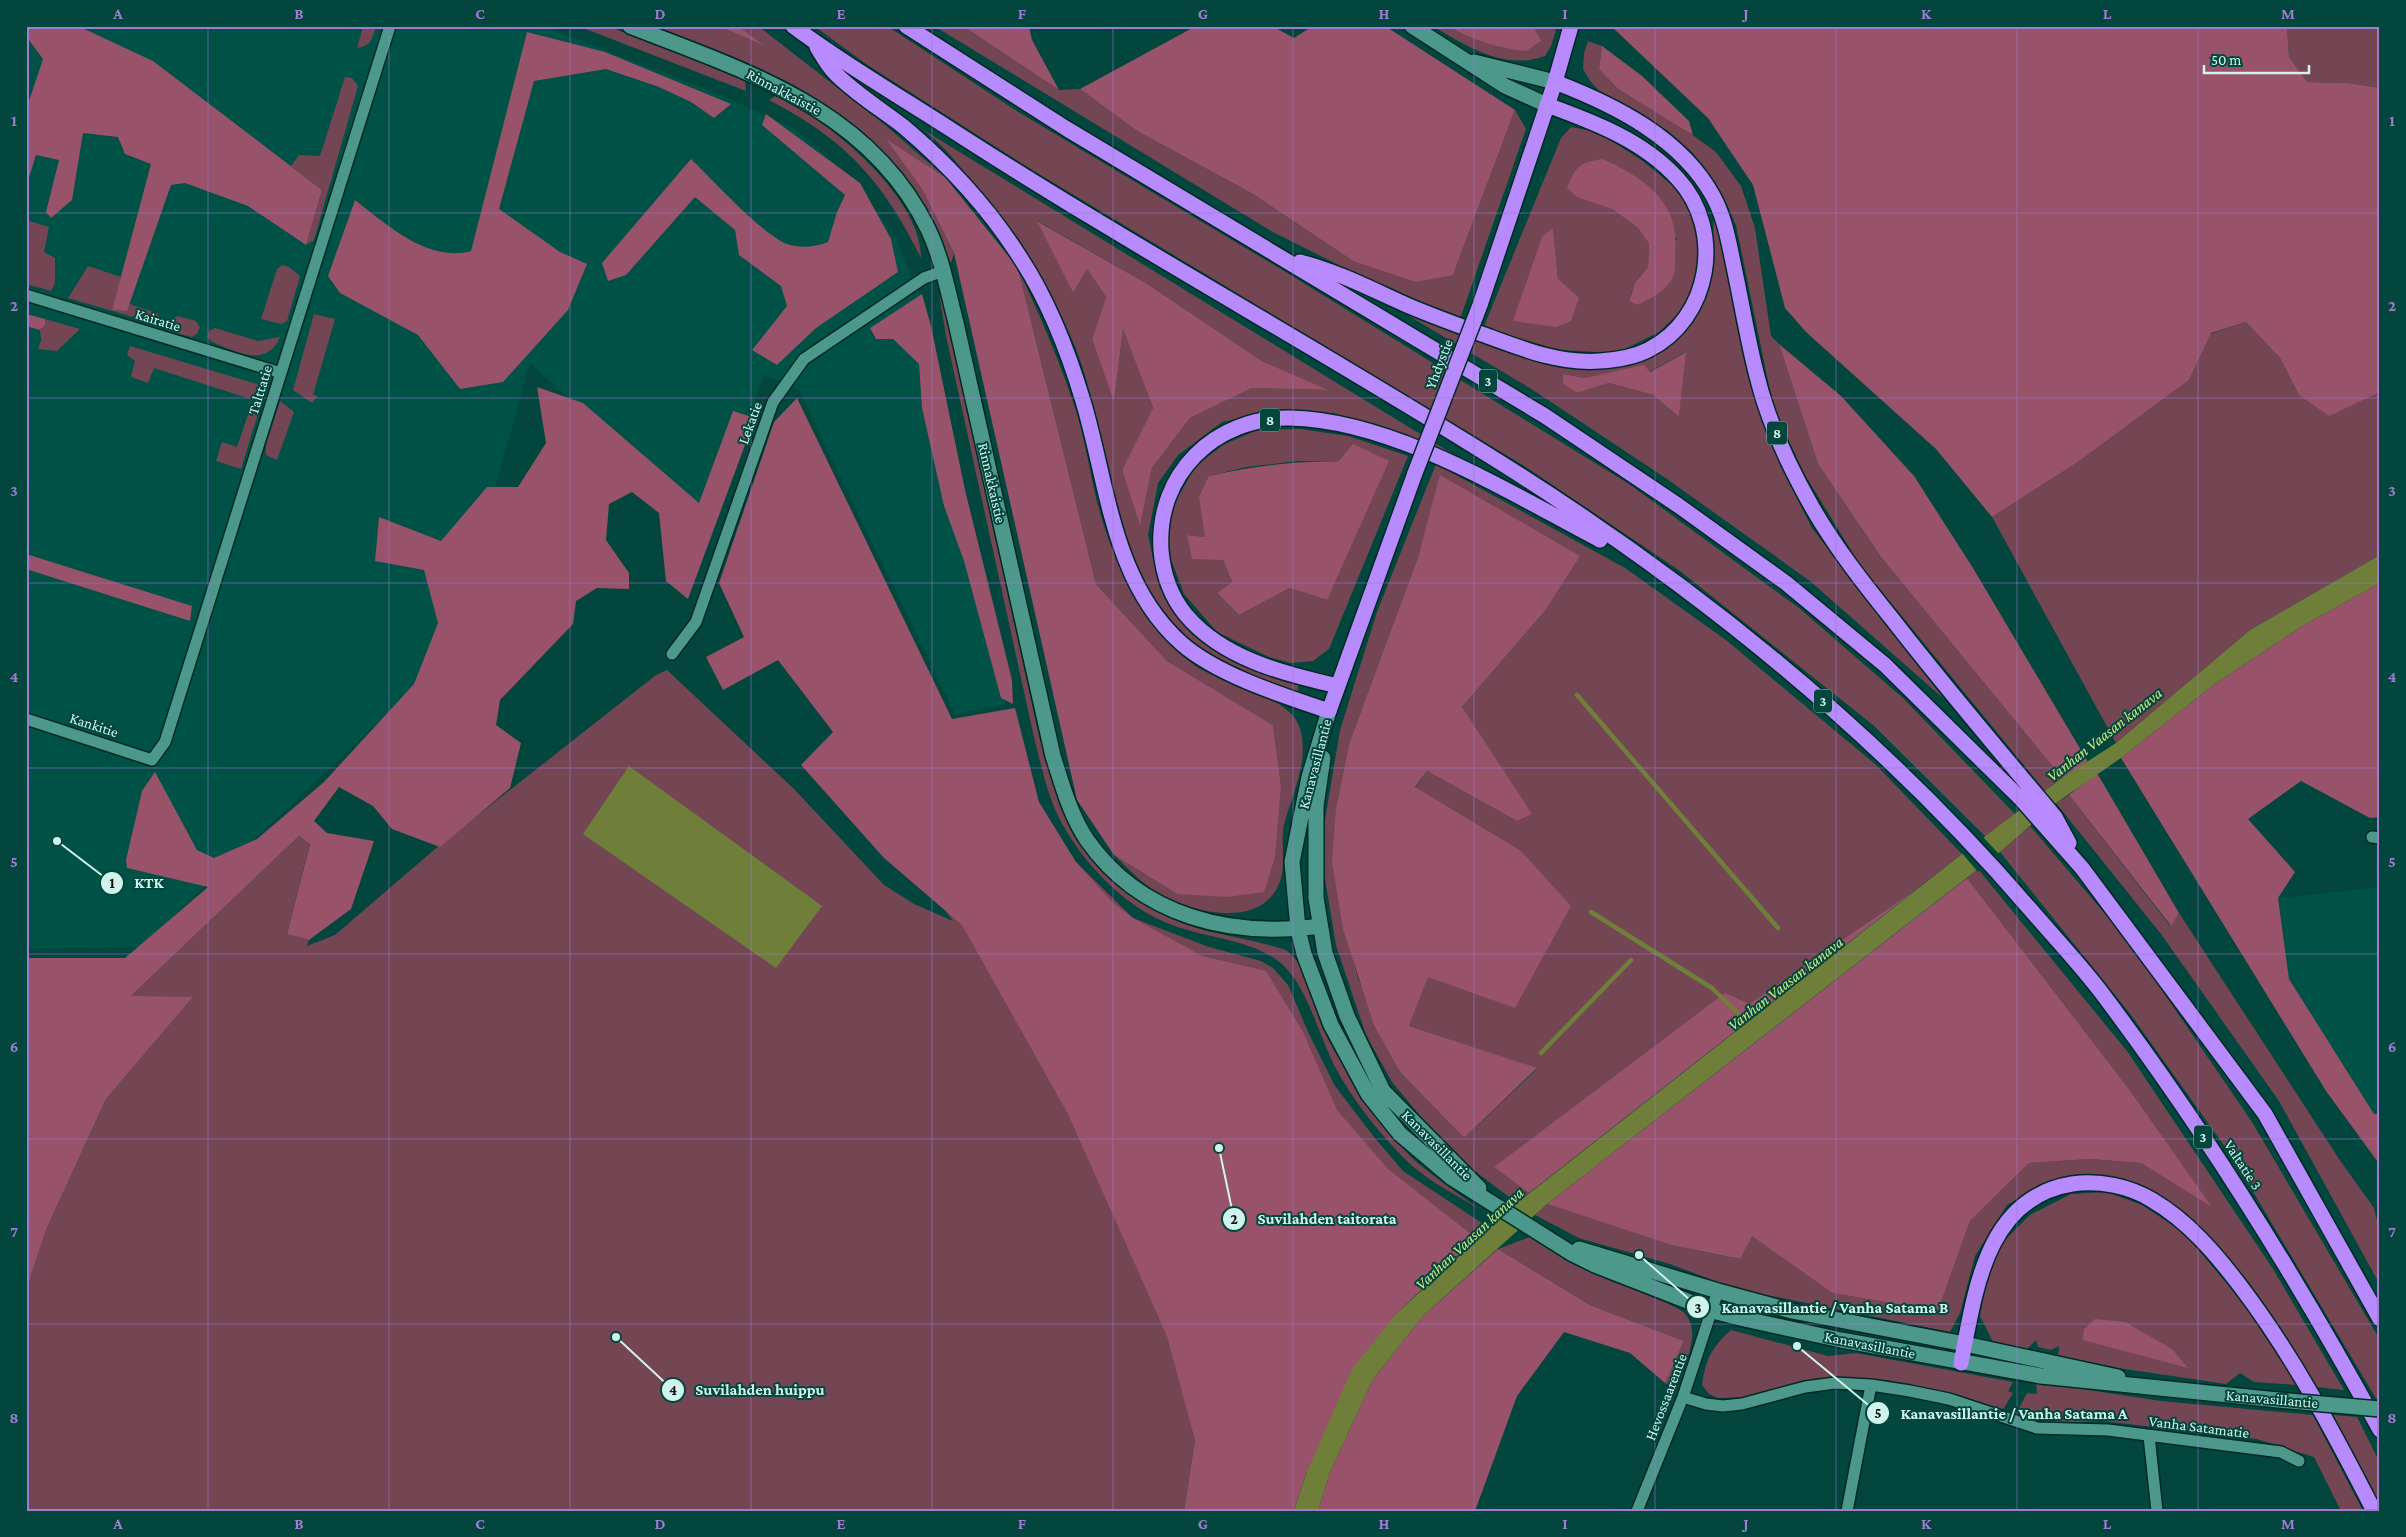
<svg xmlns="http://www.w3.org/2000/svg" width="2406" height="1537" font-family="'Crimson Pro',serif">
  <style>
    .built { fill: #005146 }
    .green { fill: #744654; fill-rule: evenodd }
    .forest { fill: #985269 }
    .water { fill: #6f7f39 }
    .pier { fill: #03463d }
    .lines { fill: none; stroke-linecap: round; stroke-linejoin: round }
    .stream { stroke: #6f7f39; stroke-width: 4.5 }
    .street-casing { stroke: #002a24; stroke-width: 14 }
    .secondary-casing { stroke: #002a24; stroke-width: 18 }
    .highway-casing { stroke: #002a24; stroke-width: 18 }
    .street { stroke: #4c988a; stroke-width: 11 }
    .secondary { stroke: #4c988a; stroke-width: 15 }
    .highway { stroke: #b78afd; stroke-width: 15 }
    .secondary-bridge-casing { stroke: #002a24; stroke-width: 18; stroke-linecap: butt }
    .highway-bridge-casing { stroke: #002a24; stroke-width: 18; stroke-linecap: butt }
    .secondary-bridge { stroke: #4c988a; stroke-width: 15 }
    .highway-bridge { stroke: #b78afd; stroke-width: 15 }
    .grid { fill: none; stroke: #9d7cd1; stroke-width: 1; stroke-opacity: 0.55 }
    .labels { text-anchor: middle; stroke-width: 4; stroke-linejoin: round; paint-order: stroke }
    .shield { fill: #03463d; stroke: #92c0b8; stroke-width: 1 }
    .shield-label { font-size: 14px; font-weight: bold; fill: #d0f4ec }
    .street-label { font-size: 15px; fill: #d0f4ec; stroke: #03463d }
    .water-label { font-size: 16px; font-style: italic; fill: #cee784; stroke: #03463d }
    .leader { fill: none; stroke: #d0f4ec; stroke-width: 2 }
    .callout-dot { fill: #d0f4ec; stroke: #03463d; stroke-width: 2 }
    .mark-label { font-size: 15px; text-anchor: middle; font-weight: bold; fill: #111 }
    .callout-label { font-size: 16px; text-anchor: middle; font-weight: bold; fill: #d0f4ec; stroke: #03463d; stroke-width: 4; stroke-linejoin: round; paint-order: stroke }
    .neatline { fill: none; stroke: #9d7cd1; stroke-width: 2 }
    .grid-label { font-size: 16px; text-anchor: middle; font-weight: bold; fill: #9d7cd1 }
  </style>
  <rect width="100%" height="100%" fill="#03463d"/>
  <path class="built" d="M26 26H543L721 95 791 127 854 179 897 242 925 308 1006 704 955 714 799 390 764 375 710 529 530 363 449 655 141 947 26 949Z
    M2380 887V1114H2374L2289 979 2278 898Z"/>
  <path class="green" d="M363 26H376C372 39 371 46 357 48Z
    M578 26H607L740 76 745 81 746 91Z
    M655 26H718L763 45 738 26H758L884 124 945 177 887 140 922 189 954 253 951 263C938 238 926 210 910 186 852 98 749 62 655 26Z
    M814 26H887L1020 113 1284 271 1629 484 1799 608 1903 698 2016 815 1986 837 1873 725 1680 571 1526 467 1029 168 869 66Z
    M934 26H963L1059 90 1080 89 1137 131 1253 194 1353 261 1453 275 1515 110 1526 129 1460 319 1378 285 1273 232Z
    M1433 26H1543L1556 30 1551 46 1545 56C1506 71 1465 46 1433 26Z
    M2287 26H2380V88L2348 83 2307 82 2289 57Z
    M1588 41 1602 46 1599 69 1618 89 1680 126 1716 152 1741 186 1755 228 1771 336 1779 344 1818 464 1881 557 2062 778 2045 791 1860 565 1805 475 1774 410 1736 225 1722 194 1693 153 1667 130 1603 95 1591 82 1583 69 1584 53Z
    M345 77 352 78 358 86 314 240 306 245 322 190 291 166 299 155 320 156Z
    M775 96C827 118 922 197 921 258 883 181 846 140 769 100Z
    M917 126 1456 456 1383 427 1332 413 1274 411 1222 422 1178 455 1158 483 1148 535 1159 586 1191 634 1234 661 1298 685V693C1258 677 1208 663 1178 630 1126 573 1117 497 1098 425 1092 400 1085 372 1076 349 1050 285 1013 228 968 176 952 157 938 139 917 126ZM1038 221 1146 283 1262 361 1326 390 1252 388 1190 418 1152 468 1140 523 1122 470 1153 408 1123 328 1114 401 1092 339 1106 297 1087 269 1073 293Z
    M1571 127 1598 132 1643 161 1684 195 1696 232 1699 266 1686 306 1659 332 1617 353 1559 350 1483 329 1561 138ZM1612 209 1677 238 1638 305 1629 300 1635 283 1648 267 1649 244 1638 228ZM1553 229 1558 279 1542 238Z
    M1714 215 1724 242 1734 311 1749 380 1780 465 1812 528 1944 699 1810 581 1667 479 1533 390 1404 313 1531 359 1599 370 1644 359 1698 309 1711 280ZM1685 352 1679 417 1653 395 1609 383 1577 393 1563 383V374L1585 378 1649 372Z
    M26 220 49 227 44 252 55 258V283L51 291 26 284Z
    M282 265 289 267 300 276 287 321 281 324 261 319 277 269Z
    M88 266 121 277 112 310 126 311 129 304 157 313 160 318 154 323 68 298Z
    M1018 268C1040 316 1061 364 1077 414 1088 451 1092 490 1104 526 1116 562 1134 599 1156 629 1164 640 1186 659 1197 667 1222 683 1289 696 1299 726 1311 758 1292 794 1284 825 1280 844 1287 866 1279 884 1259 932 1184 911 1152 889 1138 880 1126 866 1114 855L1177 894 1281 785 1273 725 1167 661 1096 584Z
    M939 293 946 312 1039 736C1065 834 1103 902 1207 931 1220 934 1280 946 1287 951 1311 970 1312 1003 1323 1029 1329 1041 1336 1054 1343 1065 1362 1098 1386 1133 1413 1159 1434 1177 1457 1193 1479 1209 1456 1195 1430 1182 1410 1164 1381 1136 1353 1101 1334 1065 1318 1033 1309 991 1283 965 1258 942 1216 939 1184 929 1130 914 1083 865 1058 816 1046 790 1040 761 1033 733L946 336Z
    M314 314 335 319 313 395 318 396 312 403 293 390Z
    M178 316 196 321 200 327 197 334 192 337 172 332 169 327 172 319Z
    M45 319 80 329 57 351 38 349 41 340 40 330 45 325Z
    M2246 322 2280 358 2299 395 2377 394 2380 392V555L2250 630 2116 743 1992 517 2078 462 2189 380 2210 334Z
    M215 328 258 341 280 337C267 369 235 351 212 342L207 337 209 331Z
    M130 346 257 384 263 391 260 402 154 368 148 383 131 377 135 361 127 355Z
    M280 401 294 412 277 460 266 455V445Z
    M249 412 258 414 241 469 216 461 222 442 237 447Z
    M1300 429 1348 436 1408 456 1329 649 1313 661 1291 663 1269 657 1217 632 1184 594 1169 554V523L1177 499 1195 467 1223 445 1257 430ZM1298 461 1338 462 1327 600 1290 588 1239 615 1217 593 1232 582 1223 560 1187 535 1205 537 1209 476 1246 467Z
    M1436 464 1625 568 1726 640 1875 764 1962 854 1922 885 1749 1004 1495 1167 1529 1193 1517 1203 1451 1153 1392 1082 1366 1035 1336 945 1324 873 1325 820 1340 730 1377 612ZM1441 475 1544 612 1462 707 1517 821 1427 771 1415 788 1428 976 1409 1026 1537 1069 1464 1138 1400 1072 1358 978 1350 948V741L1418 557Z
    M667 670 794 789 884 885 914 904 953 921 945 910 1076 862 1133 918 1209 947 1261 961 1273 968 1288 985 1309 1034 1335 1086 1374 1137 1403 1171 1491 1229 1193 1430 1195 1440 1184 1511H26V1296L31 1275 46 1230 106 1099 193 997H130L299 836 310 843 287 934 309 940 307 946 335 935 435 849 656 675Z
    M2069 795 2170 926 2179 913 2339 1159 2374 1208 2380 1233V1285L2279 1101 2161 934 2056 803Z
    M2030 826 2129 942 2252 1122 2380 1340V1405L2233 1158 2131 1015 2000 852Z
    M1978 869 2127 1051 2273 1269 2344 1390 2317 1387 2250 1286 2181 1211 2138 1184 2096 1175 2046 1182 2007 1205 1975 1256 1960 1313 1950 1332 1737 1289 1670 1264 1579 1238 1535 1215 1547 1204 1671 1245 1739 1259 1751 1235 1832 1293 1938 1311 1970 1221 2029 1163 2090 1159 2141 1163 2210 1205 2129 1089 1967 878Z
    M2107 1192 2142 1205 2183 1232 2262 1325 2298 1385 2254 1382 2240 1373 2226 1384 2058 1359 2059 1346 2051 1350 2038 1347 2036 1340 2025 1351 1994 1344 1980 1316 1988 1273 2004 1241 2030 1215 2071 1194Z
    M1530 1237 1570 1263 1667 1303C1674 1307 1683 1310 1687 1316 1701 1338 1683 1368 1674 1388L1665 1383 1684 1341 1590 1305 1498 1249Z
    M1731 1330 1828 1356 1856 1353 2013 1382 2008 1391 2013 1393 2004 1408 1999 1410 1940 1392 1887 1380 1817 1378 1746 1397 1718 1398 1709 1394 1702 1385C1706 1359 1711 1348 1731 1330Z
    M2036 1382 2161 1401 2313 1415 2363 1511H2341L2314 1457 2257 1439 2102 1421 2057 1423 2022 1418 2017 1412 2027 1393 2037 1394Z
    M2333 1415 2357 1417 2380 1463V1506Z"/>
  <path class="forest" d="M26 26H78L153 61 322 190 306 245 248 206 185 183 171 185 127 311 112 310 151 164 125 154 118 137 83 133 72 200 51 218 46 212 59 160 36 155 26 187V110L43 59 26 36Z
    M718 26H738L765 46Z
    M963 26H1029L1032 40 1059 90Z
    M1196 26H1272L1294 38 1313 26H1385L1515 110 1453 275 1416 282 1353 261 1253 194 1137 131 1080 89Z
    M1448 26H1528L1534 28 1541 41 1526 51C1498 48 1472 40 1448 26Z
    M1611 26H2287L2289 57 2307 82 2348 83 2380 88V392L2329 416 2299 395 2280 358 2246 322 2211 333 2189 380 2078 462 1992 517 1936 449 1806 332 1785 308 1753 185 1708 118Z
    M527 32 605 52 731 104 714 118 691 102 659 87 606 69 534 81 499 209 560 252 587 264 568 310 503 382 460 389 418 335 340 293 328 276 355 200C386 224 428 263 471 251Z
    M1602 46 1642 76 1689 121 1693 135 1618 89 1599 69Z
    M766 114 860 183 891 239 898 272 816 328 777 365 752 350 787 306 781 286 739 255 735 230 695 197 626 275 608 281 602 263 691 159C712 179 765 238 790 245 802 248 816 247 828 242L837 212 845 195 762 125Z
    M886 139 945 177 1018 268 1096 584 1167 661 1273 725 1281 785 1275 857 1264 892 1227 897 1177 894 1114 855 1077 800 954 253 922 189Z
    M1602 159C1644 177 1681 203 1675 253 1675 260 1676 270 1673 276 1667 291 1651 298 1638 305L1629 301 1635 283 1648 267 1649 244 1638 228 1612 209 1577 197 1567 188C1576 166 1579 163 1602 159Z
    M1037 221 1146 283 1262 361 1328 390 1252 388 1190 418 1152 468 1140 525 1122 470 1153 408 1123 329 1114 402 1092 339 1106 297 1087 269 1073 293Z
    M1553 228 1558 279 1579 298 1571 321 1556 327 1513 321 1542 237Z
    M922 294 931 326 965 490 1012 680 1013 704 1001 698 964 561 944 506 922 408 919 364 893 339H876L870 328Z
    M26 314 45 319V325L40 330 26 326Z
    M1779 344 1841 396 1914 476 1973 568 2088 762 2062 778 1881 557 1818 464Z
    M1686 352 1679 417 1653 395 1609 383 1577 393 1563 384V374L1585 378 1644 365 1650 372Z
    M537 387 583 403 699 503 733 411 755 418 688 599 666 581 659 513 632 492 609 504 606 540 629 573V589L597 588 576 601 573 624 500 700 496 725 521 743 510 788 440 847 392 829 373 806 339 787 314 821 327 833 374 841 351 909 309 940 287 934 310 844 299 836 131 996 193 997 106 1099 46 1230 31 1275 26 1296V958H125L208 887 127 868 126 860 142 791 155 772 197 850 214 858 257 839 324 782 414 684 438 623 424 570 375 561 379 517 441 541 487 487H518L546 443Z
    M797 398 952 719 1015 708 1039 802 1076 862 1112 902 1133 918 1202 956 1266 971 1303 1032 1337 1110 1388 1169 1476 1238 1396 1314 1306 1474 1294 1511H1184L1195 1440 1167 1336 1068 1114 962 925 884 858 801 765 833 732 778 660 723 690 706 657 744 637 719 583 774 422Z
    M1353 444 1389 461 1327 600 1290 588 1239 615 1217 593 1232 582 1223 560 1192 559 1187 535 1205 537 1199 497 1209 476C1254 466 1292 461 1338 462Z
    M1440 475 1580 556 1544 612 1462 707 1532 814 1517 821 1427 771 1415 787 1521 851 1571 906 1515 1008 1428 977 1409 1026 1537 1068 1464 1138 1400 1072 1374 1025 1343 929 1332 861 1336 809 1350 741 1418 557Z
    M26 554 192 606 190 621 26 569Z
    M2380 583V817L2370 818 2301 781 2248 819 2295 872 2278 898 2289 979 2374 1114H2380V1165L2326 1091 2121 758 2216 683 2304 625Z
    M2097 773 2179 913 2171 926 2069 795Z
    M1967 878 2129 1089 2212 1207 2141 1163 2090 1159 2029 1163 1970 1221 1938 1311 1832 1293 1752 1236 1740 1259 1671 1245 1547 1204Z
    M1922 885 1529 1193 1494 1167 1725 993 1749 1004Z
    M1498 1249 1590 1305 1684 1341 1665 1383 1630 1353 1564 1332 1517 1396 1475 1511H1318L1330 1472 1373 1379 1423 1316Z
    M2095 1319 2125 1322 2172 1349 2188 1368 2083 1340 2084 1329Z"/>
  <path class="water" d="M2380 555V583L2304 625 2216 683 2121 758 2056 803 2000 852 1547 1204 1423 1316 1373 1379 1330 1472 1318 1511H1294L1306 1474 1352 1369 1396 1314 1517 1203 1962 854 2062 778 2116 743 2250 630Z
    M629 766 822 906 776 968 583 834Z"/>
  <path class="pier" d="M1983 837 2000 855 1978 872 1961 852Z"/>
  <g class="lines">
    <path class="stream" d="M1577 695 1778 928
      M1591 912 1712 988 1750 1025
      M1541 1053 1631 960"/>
    <defs>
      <path id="street" d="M26 295 281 373
        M672 654 696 622 773 402 804 359 924 278 943 271
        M26 719 152 760 165 742 390 26
        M2372 837 2380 838
        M1683 1397 1706 1404 1723 1406 1742 1404 1805 1387 1835 1383 1871 1385 1910 1391 1949 1399 2037 1428 2108 1430 2281 1452 2299 1461
        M2149 1436 2157 1511
        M1637 1511 1683 1397 1718 1291
        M1847 1511 1871 1385"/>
      <path id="secondary" d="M630 26C745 71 870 109 928 229 942 258 948 292 956 323L1053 756C1062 784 1070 815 1087 840 1141 917 1231 938 1320 926
        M1412 26 1505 86 1547 105
        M1474 62 1555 82
        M1329 711 1309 777 1292 862 1298 929 1304 954 1331 1025 1368 1094 1400 1134 1452 1178 1571 1253 1595 1265 1713 1311 1740 1318 1841 1340 2041 1376 2278 1400
        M1323 758 1316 806V898L1325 953 1347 1016 1383 1091 1479 1188
        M1579 1249 1718 1291 1792 1311 1965 1344 2118 1377"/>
      <path id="highway" d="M793 26C842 63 896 94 947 127 1132 247 1326 352 1512 470 1704 592 1882 737 2030 909 2054 937 2079 963 2101 992 2205 1130 2297 1278 2380 1430
        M906 26 1067 129 1545 416 1679 506 1786 583 1885 665 2022 800 2082 868 2265 1114 2380 1319
        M817 47C822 55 827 65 834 72 854 93 881 109 904 127 950 166 989 208 1021 259 1049 302 1068 351 1083 401 1108 484 1112 581 1181 643 1217 675 1284 696 1329 711L1415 473
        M1555 82C1615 105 1681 138 1713 196 1725 218 1729 243 1734 267 1742 304 1748 343 1758 380 1769 424 1790 468 1812 507 1835 547 1864 584 1893 620 1945 687 2000 752 2055 817L2069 843
        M1300 262C1339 272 1373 290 1409 306 1435 317 1463 327 1490 337 1525 350 1562 364 1600 361 1615 360 1634 357 1648 350 1711 319 1725 230 1678 179 1644 141 1594 122 1547 105
        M1480 305 1555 82 1571 26
        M1338 686C1285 674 1223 659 1186 615 1171 597 1163 574 1161 550 1156 474 1215 417 1290 418 1394 420 1510 493 1600 540
        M1961 1363C1975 1293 1985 1198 2072 1184 2099 1180 2129 1186 2152 1200 2188 1221 2216 1254 2241 1287 2294 1357 2334 1433 2374 1511"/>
    </defs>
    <use href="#street" class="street-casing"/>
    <use href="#secondary" class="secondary-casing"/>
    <use href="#highway" class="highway-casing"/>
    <use href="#street" class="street"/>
    <use href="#secondary" class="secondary"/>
    <use href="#highway" class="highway"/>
    <defs>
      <path id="secondary-bridge" d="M2278 1400 2380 1409"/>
      <path id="highway-bridge" d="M1415 473 1480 305"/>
    </defs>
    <use href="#secondary-bridge" class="secondary-bridge-casing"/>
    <use href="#highway-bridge" class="highway-bridge-casing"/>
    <use href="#secondary-bridge" class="secondary-bridge"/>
    <use href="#highway-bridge" class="highway-bridge"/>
  </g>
  <path class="grid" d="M208 26V1511M389 26V1511M570 26V1511M751 26V1511M932 26V1511M1113 26V1511M1293 26V1511M1474 26V1511M1655 26V1511M1836 26V1511M2017 26V1511M2198 26V1511M26 213H2380M26 398H2380M26 583H2380M26 768H2380M26 954H2380M26 1139H2380M26 1324H2380"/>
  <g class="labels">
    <g class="shield">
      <rect x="1479" y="369.5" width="18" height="23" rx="4"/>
      <rect x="1260" y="408.5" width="20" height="23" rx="4"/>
      <rect x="1767" y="421.5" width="20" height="23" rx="4"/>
      <rect x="1814" y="689.5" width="18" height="23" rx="4"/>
      <rect x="2194" y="1125.5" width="18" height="23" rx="4"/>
    </g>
    <g class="shield-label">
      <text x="1488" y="386">3</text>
      <text x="1270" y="425">8</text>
      <text x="1777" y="438">8</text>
      <text x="1823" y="706">3</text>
      <text x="2203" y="1142">3</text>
    </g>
    <g class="street-label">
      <text transform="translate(784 92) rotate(28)" y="5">Rinnakkaistie</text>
      <text transform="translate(158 320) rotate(17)" y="5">Kairatie</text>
      <text transform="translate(1439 364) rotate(-69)" y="5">Yhdystie</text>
      <text transform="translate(260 390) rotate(-73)" y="5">Talttatie</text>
      <text transform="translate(750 423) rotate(-70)" y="5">Lekatie</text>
      <text transform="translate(992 483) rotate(77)" y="5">Rinnakkaistie</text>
      <text transform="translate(94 725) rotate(18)" y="5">Kankitie</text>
      <text transform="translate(1315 764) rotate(-75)" y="5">Kanavasillantie</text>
      <text transform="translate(1437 1145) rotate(45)" y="5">Kanavasillantie</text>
      <text transform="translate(2243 1165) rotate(57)" y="5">Valtatie 3</text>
      <text transform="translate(1870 1345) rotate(11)" y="5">Kanavasillantie</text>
      <text transform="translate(1666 1397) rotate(-69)" y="5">Hevossaarentie</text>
      <text transform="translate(2272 1399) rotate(5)" y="5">Kanavasillantie</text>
      <text transform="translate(2199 1427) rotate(7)" y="5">Vanha Satamatie</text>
    </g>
    <g class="water-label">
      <text transform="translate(2104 734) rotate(-38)" y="6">Vanhan Vaasan kanava</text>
      <text transform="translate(1785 983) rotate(-38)" y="6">Vanhan Vaasan kanava</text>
      <text transform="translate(1469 1238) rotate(-43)" y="6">Vanhan Vaasan kanava</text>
    </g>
  </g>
  <path class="leader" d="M57 841L112 883M1219 1148L1234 1219M1639 1255L1698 1307M616 1337L673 1390M1797 1346L1878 1413"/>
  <g class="callout-dot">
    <circle cx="57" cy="841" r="5"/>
    <circle cx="1219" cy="1148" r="5"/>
    <circle cx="1639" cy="1255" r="5"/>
    <circle cx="616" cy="1337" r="5"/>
    <circle cx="1797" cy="1346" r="5"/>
    <circle cx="112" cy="883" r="12"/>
    <circle cx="1234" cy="1219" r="12"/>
    <circle cx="1698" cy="1307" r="12"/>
    <circle cx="673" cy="1390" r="12"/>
    <circle cx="1878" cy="1413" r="12"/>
  </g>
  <g class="mark-label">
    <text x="112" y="888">1</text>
    <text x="1234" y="1224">2</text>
    <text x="1698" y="1313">3</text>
    <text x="673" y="1395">4</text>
    <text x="1878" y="1418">5</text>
  </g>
  <g class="callout-label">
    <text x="149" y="888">KTK</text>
    <text x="1327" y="1224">Suvilahden taitorata</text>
    <text x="1835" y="1313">Kanavasillantie / Vanha Satama B</text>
    <text x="760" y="1395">Suvilahden huippu</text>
    <text x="2014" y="1419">Kanavasillantie / Vanha Satama A</text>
  </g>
  <rect width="2406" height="1537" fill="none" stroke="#03463d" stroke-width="55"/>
  <path d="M2204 65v8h105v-8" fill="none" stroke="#d0f4ec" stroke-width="2.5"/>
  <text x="2211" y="65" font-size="15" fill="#d0f4ec" stroke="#03463d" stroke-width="4" paint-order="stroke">50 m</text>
  <rect x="28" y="28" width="2350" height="1482" class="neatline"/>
  <g class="grid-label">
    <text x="118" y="19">A</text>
    <text x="299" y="19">B</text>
    <text x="480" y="19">C</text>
    <text x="660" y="19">D</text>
    <text x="841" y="19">E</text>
    <text x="1022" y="19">F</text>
    <text x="1203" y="19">G</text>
    <text x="1384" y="19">H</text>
    <text x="1565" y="19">I</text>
    <text x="1746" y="19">J</text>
    <text x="1926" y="19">K</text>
    <text x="2107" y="19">L</text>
    <text x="2288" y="19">M</text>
    <text x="14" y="126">1</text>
    <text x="2392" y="126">1</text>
    <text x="14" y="311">2</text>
    <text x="2392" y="311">2</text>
    <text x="14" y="496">3</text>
    <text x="2392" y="496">3</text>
    <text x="14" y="682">4</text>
    <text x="2392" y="682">4</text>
    <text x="14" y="867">5</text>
    <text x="2392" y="867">5</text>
    <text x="14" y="1052">6</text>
    <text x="2392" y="1052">6</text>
    <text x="14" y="1237">7</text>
    <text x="2392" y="1237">7</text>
    <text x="14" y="1423">8</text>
    <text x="2392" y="1423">8</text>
    <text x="118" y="1529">A</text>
    <text x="299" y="1529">B</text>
    <text x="480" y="1529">C</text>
    <text x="660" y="1529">D</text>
    <text x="841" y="1529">E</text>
    <text x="1022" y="1529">F</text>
    <text x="1203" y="1529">G</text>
    <text x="1384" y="1529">H</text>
    <text x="1565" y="1529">I</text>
    <text x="1746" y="1529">J</text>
    <text x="1926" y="1529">K</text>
    <text x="2107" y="1529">L</text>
    <text x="2288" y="1529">M</text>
  </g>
</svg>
